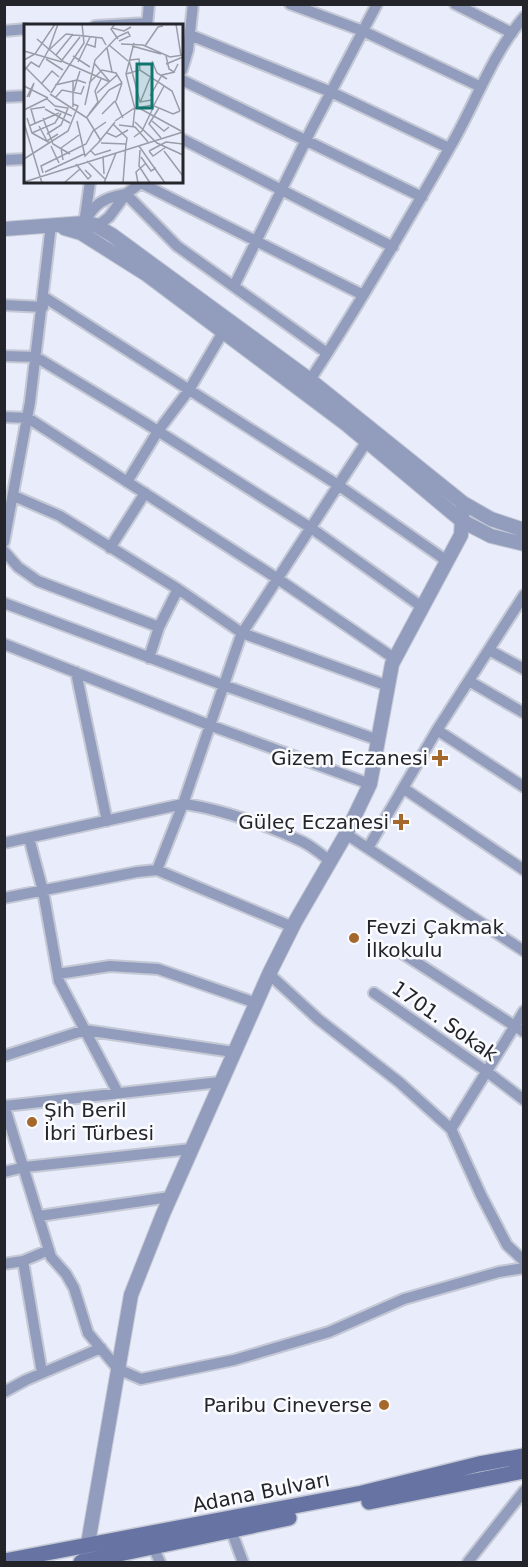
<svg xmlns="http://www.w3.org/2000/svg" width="528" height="1567" font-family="'DejaVu Sans',sans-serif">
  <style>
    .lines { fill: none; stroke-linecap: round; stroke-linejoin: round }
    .minor-casing { stroke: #c5c9d5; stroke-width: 14 }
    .tertiary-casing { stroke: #c5c9d5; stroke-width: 16 }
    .secondary-casing { stroke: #c5c9d5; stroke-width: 18 }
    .minor { stroke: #929cbd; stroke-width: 10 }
    .tertiary { stroke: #929cbd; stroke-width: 14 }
    .secondary { stroke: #6774a3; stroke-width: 15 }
    .poi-dot { fill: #a5682c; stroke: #fafbfe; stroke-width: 2 }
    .labels { text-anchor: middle; stroke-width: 5; stroke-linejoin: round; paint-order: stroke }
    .poi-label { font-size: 20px; fill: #23252a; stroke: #fafbfe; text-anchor: end }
    .street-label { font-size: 20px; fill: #23252a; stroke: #fafbfe }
    .inset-road { fill: none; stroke: #9a9da7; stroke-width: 1.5 }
    .view { fill: #0f766e; fill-opacity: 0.15; stroke: #0f766e; stroke-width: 3 }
    .inset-edge { fill: none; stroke: #23252a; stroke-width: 3 }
  </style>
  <rect width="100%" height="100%" fill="#e9edfb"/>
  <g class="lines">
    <defs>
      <path id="minor" d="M290 4 363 31 481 87
        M455 4 512 33
        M95 26 147 23
        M147 26 149 4
        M4 31 26 29
        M190 35 331 92 449 148
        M182 70 188 50 193 4
        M182 80 422 197
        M4 97 26 96
        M182 139 393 247
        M4 160 26 159
        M141 183 363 295
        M126 194 177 246 327 353
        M85 217 90 182
        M84 223C95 203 103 198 126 194
        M97 226 109 217 126 194 142 182
        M234 286 311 130 377 4
        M44 297 338 485 447 561
        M4 305 43 307
        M4 356 36 357 142 421 311 528 422 607
        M310 380C361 302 408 221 454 140 477 99 493 53 524 17
        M4 417 28 418 278 579 395 659
        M127 482 158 431 189 390 223 332
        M14 496 60 516 178 589 242 633 388 686
        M4 542 30 402 51 225
        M110 548 145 493
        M4 551 18 567 38 581 159 627
        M4 603 223 685 378 740
        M4 644 209 725 370 784
        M489 650 524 669
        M149 658 159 627 178 589
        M76 672 107 821
        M469 681 524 713
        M437 730 524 787
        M403 788 524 870
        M346 834 524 951
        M29 838 43 891 59 981 118 1093
        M4 843 183 804C218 808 272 827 303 842 313 847 322 855 330 861
        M368 848 437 730 524 595
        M157 870 183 804 241 635 367 441
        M4 898 137 872 157 870 293 927
        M402 953 524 1032
        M58 974 110 966 158 969 256 1003
        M269 974 318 1019 399 1082 451 1129 481 1195 507 1245 524 1261
        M374 993 486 1071 524 1100
        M4 1056 85 1030 233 1052
        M4 1105 51 1257 66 1274 74 1288 88 1333 118 1369 141 1379 234 1360 329 1332 404 1299 499 1272 524 1268
        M5 1106 220 1082
        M451 1129 524 1011
        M4 1172 25 1167 191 1149
        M39 1216 170 1197
        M23 1261 42 1373
        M4 1264 23 1261 49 1250
        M4 1392 26 1380 101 1348
        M231 1530 243 1562
        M153 1547 160 1562
        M468 1562 524 1491"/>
      <path id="tertiary" d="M64 228 81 233 146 274 346 424 462 521 491 536 524 544
        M4 229 84 223 95 225 112 235 310 380 463 503 491 519 524 530
        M86 1555 131 1295 163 1214 269 974 295 922 346 834 370 784 392 664 461 535 463 503"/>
      <path id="secondary" d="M369 1502 524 1471
        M4 1561 362 1493 479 1464 524 1456
        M81 1562 289 1518"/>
    </defs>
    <use href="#minor" class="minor-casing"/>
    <use href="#tertiary" class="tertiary-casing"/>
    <use href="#secondary" class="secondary-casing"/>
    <use href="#minor" class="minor"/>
    <use href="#tertiary" class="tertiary"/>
    <use href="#secondary" class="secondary"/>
  </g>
  <g class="poi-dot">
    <path d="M437 749h6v6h6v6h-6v6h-6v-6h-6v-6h6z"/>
    <path d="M398 813h6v6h6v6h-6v6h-6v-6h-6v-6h6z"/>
    <circle cx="354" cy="938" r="6"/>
    <circle cx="32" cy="1122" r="6"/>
    <circle cx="384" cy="1405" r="6"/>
  </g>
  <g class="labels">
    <g class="poi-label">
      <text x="428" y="765">Gizem Eczanesi</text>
      <text x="389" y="829">Güleç Eczanesi</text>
      <text x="366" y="934" text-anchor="start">Fevzi Çakmak<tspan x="366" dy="23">İlkokulu</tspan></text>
      <text x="44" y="1117" text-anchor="start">Şıh Beril<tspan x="44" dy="23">İbri Türbesi</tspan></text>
      <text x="372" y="1412">Paribu Cineverse</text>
    </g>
    <g class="street-label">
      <text transform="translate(445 1021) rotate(35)" y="7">1701. Sokak</text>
      <text transform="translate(261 1492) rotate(-11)" y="7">Adana Bulvarı</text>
    </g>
  </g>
  <g transform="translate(24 24)">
    <rect width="159" height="159" fill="#e9edfb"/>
    <path class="inset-road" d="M91 0 87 5 94 15M152 0 157 32M88 4 100 7 107 3M42 10 78 14 82 21M13 15 40 38 86 58M110 19 102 50 111 85M62 20 71 23 72 14M97 20 119 21 146 33 159 31M85 21 104 37M108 22 137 30M121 22 134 3 139 2M83 24 88 48M25 25 34 0M26 25 42 10M0 27 38 38M32 31 49 10M49 32 66 43M142 32 145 45 150 48 154 40M22 35 39 46M0 36 11 30 31 0M38 36 56 13M105 36 116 78 128 76M106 36 115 35 116 46M128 37 133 49 143 55M54 38 66 13M70 39 86 58M142 40 159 33M0 42 26 68M0 47 7 38 15 43 25 25M102 50 116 46 148 67 156 87M49 56V83M18 59 28 47 35 53M65 59 78 46 92 49 98 59M31 61 53 56 56 47M0 62 24 74M50 67 53 56 62 59M27 69 60 19 58 0M73 69 93 51M26 70 63 94M126 72 138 51 151 48M3 73 10 59 5 73M22 74 31 82 44 84 37 101 23 110M31 74 38 66 57 70 60 62M91 77 99 94M92 77 98 59M116 79 126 54M61 81 71 36 93 13 104 8 106 12 95 17M130 81 140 62M115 84 157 107M135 84 125 100 137 114M21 85 46 99M31 85 48 92M0 86 24 74M65 90 74 78 71 67 77 55M78 90 91 77M63 93 85 66 98 59M3 94 8 109 31 99 37 89M19 94 29 120 46 130M63 94 77 117M53 97 61 132 77 116M91 97 109 85 128 81 149 90 156 87M128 97 140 107 145 103M111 98 133 119 159 131M0 99 18 159M11 99 7 85 21 83M89 100 103 114 102 121M95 101 111 103 124 118M5 102 35 89M15 102 23 117 34 110M109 102 111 83M8 109 26 119M83 109 92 113 104 106M110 113 118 107 130 82M74 119 91 98M77 119 102 120M27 122 35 139M115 122 141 159M116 126 115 142 126 159M67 127 71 131 87 126M125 127 142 118 159 120M125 127 129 132 142 123M140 127 159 152M79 132 80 150M117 133 127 147 132 144M0 135 44 107 54 82 49 80M39 136 37 124 55 111M63 137 81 155M52 140 64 155 67 152 61 146M21 148 60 130M19 149 17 142 62 120 69 107 82 98M0 158 159 108M40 159 56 145M80 159 92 129M99 159 102 120M114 159 112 148 121 140"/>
    <path class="view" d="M113 40H128V84H113Z"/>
    <rect width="159" height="159" class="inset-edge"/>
  </g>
  <rect width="528" height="1567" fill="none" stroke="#23252a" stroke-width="12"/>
</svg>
